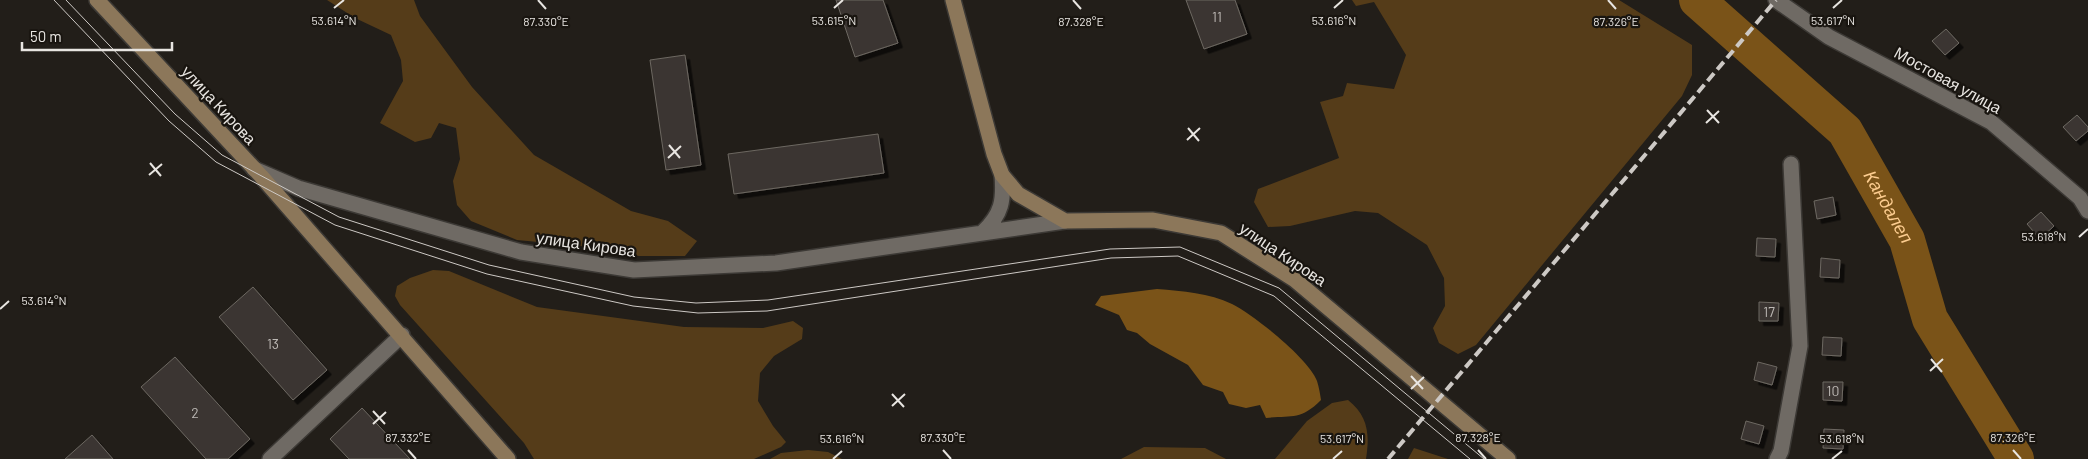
<svg xmlns="http://www.w3.org/2000/svg" width="2088" height="459" font-family="Barlow,sans-serif">
  <style>
    .green { fill: #553c19 }
    .water { fill: #7a5318 }
    .lines { fill: none; stroke-linecap: round; stroke-linejoin: round }
    .river { stroke: #7a5318; stroke-width: 36 }
    .building { fill: #3b3631; stroke: #6d6862; filter: url(#shadow) }
    .street-casing { stroke: #3c3935; stroke-width: 18 }
    .secondary-casing { stroke: #3c3935; stroke-width: 18 }
    .street { stroke: #6f6a64; stroke-width: 15 }
    .secondary { stroke: #8c775a; stroke-width: 15 }
    .tram { stroke: #cdc9c5; stroke-width: 1 }
    .rail { stroke: #cdc9c5; stroke-width: 4; stroke-dasharray: 10 5; stroke-linecap: butt }
    .ticks { fill: none; stroke: #e8e5e1; stroke-width: 2 }
    .labels { text-anchor: middle; stroke-width: 4.5; stroke-linejoin: round; paint-order: stroke }
    .number-label { font-size: 14px; fill: #bdb9b5 }
    .street-label { font-size: 16px; fill: #e8e5e1; stroke: #191510 }
    .water-label { font-size: 18px; font-style: italic; fill: #fccc8f; stroke: #191510 }
    .ticks-label { font-size: 12px; text-anchor: middle; fill: #e8e5e1; stroke: #191510; stroke-width: 4.5; stroke-linejoin: round; paint-order: stroke }
  </style>
  <defs>
    <filter id="shadow"><feDropShadow dx="4.5" dy="4.5" stdDeviation="0" flood-color="#0009"/></filter>
  </defs>
  <rect width="100%" height="100%" fill="#221e19"/>
  <path class="green" d="M327 0H414L420 16 472 87 534 155 631 211 668 221 697 241 685 256H639L581 246 517 240 471 221 457 205 453 181 460 159 456 128 439 123 431 138 415 142 380 123 403 81 401 60 391 35 355 18Z
    M1352 0H1619L1692 45V75L1682 96 1476 345 1458 354 1439 343 1433 328 1445 306 1444 278 1427 245 1378 213 1355 211 1290 226 1268 227 1254 202 1258 189 1339 158 1320 102 1343 96 1347 83 1394 89 1406 55 1374 2 1356 6Z
    M433 270 449 271 537 307 684 327 763 328 793 321 803 328 802 339 774 356 760 373 758 401 773 426 786 442 781 447 754 459H534L524 443 400 305 395 296 397 286 410 278Z
    M1348 400C1368 416 1370 434 1366 459H1275L1307 421 1332 403Z
    M1144 447 1205 448 1226 459H1121Z
    M1414 448 1448 459H1408Z
    M808 450 828 452 842 459H770L781 453Z"/>
  <path class="water" d="M1157 289C1183 291 1209 293 1232 304 1254 315 1309 359 1317 381 1319 387 1320 394 1321 400 1300 421 1292 415 1266 418L1260 405 1246 408 1229 404 1223 392 1203 385 1188 365 1150 344 1137 333 1127 330 1119 315 1095 305 1101 296Z"/>
  <g class="lines">
    <path class="river" id="s1" d="M1697 0 1845 131 1907 240 1930 319 2016 459"/>
  </g>
  <path class="building" d="M836 0H883L898 43 855 57Z
    M1186 0H1235L1247 34 1204 49Z
    M1946 29 1959 43 1945 55 1932 41Z
    M685 55 701 165 666 170 650 60Z
    M2077 115 2088 127V131L2076 141 2063 127Z
    M878 134 884 173 734 194 728 154Z
    M1833 197 1836 215 1817 219 1814 201Z
    M2041 212 2054 226 2040 239 2027 224Z
    M1757 238 1776 239 1775 257 1756 256Z
    M1821 258 1840 260 1839 278 1820 277Z
    M253 287 327 370 293 400 219 317Z
    M1759 302 1779 303 1778 321H1759Z
    M1823 337 1842 338 1841 356 1822 355Z
    M175 357 250 439 228 459H206L141 387Z
    M1758 362 1777 367 1772 385 1754 380Z
    M1823 382H1843L1842 401 1823 400Z
    M362 408 410 459H349L330 439Z
    M1746 421 1764 426 1759 444 1741 439Z
    M1824 429 1844 430 1843 449 1823 448Z
    M92 435 113 459H65Z"/>
  <g class="lines">
    <defs>
      <path id="street" d="M1776 0 1829 37 1991 122 2080 198 2088 211
        M254 169 298 188 521 252 634 270 776 263 1065 221
        M983 232C1002 214 1004 200 1002 175
        M270 459 402 335
        M1777 459 1781 451 1800 346 1791 164"/>
      <path id="secondary" d="M97 0 261 176 508 459
        M953 0 994 154 1002 175 1018 194 1065 221 1153 220 1221 233 1295 280 1508 459"/>
    </defs>
    <use href="#street" class="street-casing"/>
    <use href="#secondary" class="secondary-casing"/>
    <use href="#street" class="street"/>
    <use href="#secondary" class="secondary"/>
    <path class="tram" d="M54 0 169 121 216 162 335 225 487 274 633 306 698 313 767 311 1111 258 1178 256 1274 296 1470 459
      M66 0 175 114 222 155 339 217 489 265 634 297 696 303 768 300 1110 249 1180 247 1279 288 1484 459"/>
    <path class="rail" d="M1388 459 1776 0"/>
  </g>
  <path class="ticks" d="M538 0 546 9M1073 0 1081 9M1608 0 1616 9M334 8 344 0M834 8 843 0M1334 8 1343 0M1833 8 1842 0M1707 110 1719 123M1706 123 1719 111M1188 128 1199 141M1187 140 1200 128M669 145 680 158M668 158 681 146M150 163 161 176M149 175 162 164M2079 237 2088 229M0 309 9 301M1931 359 1942 372M1930 371 1943 359M1411 376 1423 389M1411 389 1424 377M892 394 904 407M892 406 905 394M373 411 385 424M373 424 386 412M408 450 416 459M943 450 951 459M1478 450 1486 459M2013 450 2021 459M833 459 842 451M1333 459 1342 451M1832 459 1842 451"/>
  <g class="labels">
    <g class="number-label">
      <text x="1217" y="22">11</text>
      <text x="1769" y="317">17</text>
      <text x="273" y="349">13</text>
      <text x="1833" y="396">10</text>
      <text x="195" y="418">2</text>
    </g>
    <g class="street-label">
      <text transform="translate(1948 80) rotate(29)" y="6">Мостовая улица</text>
      <text transform="translate(219 105) rotate(47)" y="6">улица Кирова</text>
      <text transform="translate(586 244) rotate(8)" y="6">улица Кирова</text>
      <text transform="translate(1283 254) rotate(34)" y="6">улица Кирова</text>
    </g>
    <g class="water-label">
      <text dy="6" stroke="none"><textPath href="#s1" startOffset="285">Кандалеп</textPath></text>
    </g>
  </g>
  <g class="ticks-label">
    <text x="334" y="25">53.614°N</text>
    <text x="834" y="25">53.615°N</text>
    <text x="1334" y="25">53.616°N</text>
    <text x="1833" y="25">53.617°N</text>
    <text x="546" y="26">87.330°E</text>
    <text x="1081" y="26">87.328°E</text>
    <text x="1616" y="26">87.326°E</text>
    <text x="2044" y="241">53.618°N</text>
    <text x="44" y="305">53.614°N</text>
    <text x="408" y="442">87.332°E</text>
    <text x="943" y="442">87.330°E</text>
    <text x="1478" y="442">87.328°E</text>
    <text x="2013" y="442">87.326°E</text>
    <text x="842" y="443">53.616°N</text>
    <text x="1342" y="443">53.617°N</text>
    <text x="1842" y="443">53.618°N</text>
  </g>
  <path d="M22 42v8h150v-8" fill="none" stroke="#e8e5e1" stroke-width="2.5"/>
  <text x="30" y="42" font-size="15" fill="#e8e5e1" stroke="#191510" stroke-width="4" paint-order="stroke">50 m</text>
</svg>
